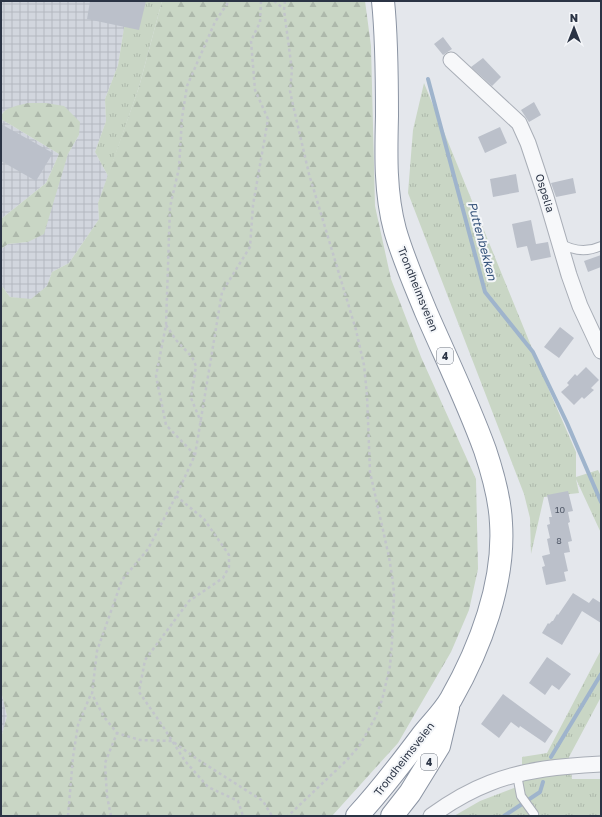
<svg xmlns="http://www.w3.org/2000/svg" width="602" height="817" font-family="'Golos Text',sans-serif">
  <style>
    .industrial { fill: url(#industrial-grid) }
    .grass { fill: url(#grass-tufts) }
    .forest { fill: url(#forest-firs) }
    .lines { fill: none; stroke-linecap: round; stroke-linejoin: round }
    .stream { stroke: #9fb4cc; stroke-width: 4 }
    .building { fill: #bbc0ca }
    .service-casing { stroke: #a9aeb7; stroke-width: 10 }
    .minor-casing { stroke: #a9aeb7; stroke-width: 17 }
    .trunk-casing { stroke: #8b94a3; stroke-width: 24 }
    .path { stroke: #c2c5cb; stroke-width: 2.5; stroke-dasharray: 3 3; stroke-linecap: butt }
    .service { stroke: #f7f8fa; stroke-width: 8 }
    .minor { stroke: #f7f8fa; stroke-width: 15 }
    .trunk { stroke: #fff; stroke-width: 22 }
    .labels { text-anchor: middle; stroke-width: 4; stroke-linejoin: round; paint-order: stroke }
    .number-label { font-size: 9px; fill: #4f5766 }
    .shield { fill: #f4f6f9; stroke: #676e7b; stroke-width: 1 }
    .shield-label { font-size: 10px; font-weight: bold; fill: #2b3445 }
    .street-label { font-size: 11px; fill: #2b3445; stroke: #f4f6f9 }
    .water-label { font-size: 12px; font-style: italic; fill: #34527a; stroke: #f4f6f9 }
  </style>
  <defs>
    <pattern id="industrial-grid" width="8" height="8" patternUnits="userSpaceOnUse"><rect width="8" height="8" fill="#d2d6de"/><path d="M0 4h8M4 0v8" fill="none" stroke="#b4b8c0"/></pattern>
    <pattern id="grass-tufts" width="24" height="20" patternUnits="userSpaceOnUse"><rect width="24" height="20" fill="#c9d6c5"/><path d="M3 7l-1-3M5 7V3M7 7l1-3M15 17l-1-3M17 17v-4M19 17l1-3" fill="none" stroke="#adb8ab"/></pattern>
    <pattern id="forest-firs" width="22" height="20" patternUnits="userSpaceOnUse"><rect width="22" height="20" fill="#c9d6c5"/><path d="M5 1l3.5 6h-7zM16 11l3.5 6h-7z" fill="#adb8ab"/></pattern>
  </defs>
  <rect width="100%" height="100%" fill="#e4e7ec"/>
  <path class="industrial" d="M1 1H130L124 28 118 65 105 99 106 121 95 152 108 176 98 203 99 219 69 263 52 272 47 286 31 300 10 297 1 285V249L8 244 28 242 68 154 79 135 4 111 1 115Z
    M1 119 59 154 46 183 1 219Z
    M1 691 7 716 1 738Z"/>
  <path class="grass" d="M130 1H162L139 87 108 176 95 152 106 121 105 99 118 65 124 28Z
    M424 83 549 390 576 452V477L598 470 601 476V533L576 479 579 493 544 497 531 554 530 518 524 494 408 193 413 130Z
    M601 650V697L569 757 572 779H601V816H454L480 801 522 785V757L547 753Z"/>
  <path class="forest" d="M162 1H365L371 46 375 206 391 279 421 357 476 479 478 569 469 610 451 652 398 743 332 816H1V738L7 716 1 691V285L10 297 31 299 47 286 52 272 69 263 99 219 98 203 139 87Z
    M28 103H46L64 106 80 122 79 135 68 154 44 234 28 242 8 244 1 249V219L46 183 59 154 1 119C1 107 18 106 28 103Z"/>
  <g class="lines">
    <path class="stream" d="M428 79 485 292 533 352 567 423 601 502
      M551 757 601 674
      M504 816 540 792 543 782"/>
  </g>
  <path class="building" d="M90 1H146L139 30 87 19Z
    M443 37 452 49 443 55 434 44Z
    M483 58 501 77 492 86 471 67Z
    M534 102 541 115 529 122 521 110Z
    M1 124 53 153 36 181 1 161Z
    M500 127 507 143 485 153 478 137Z
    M516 174 519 192 493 197 490 179Z
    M573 178 576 193 556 197 551 183Z
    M531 220 536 244 548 242 551 257 531 261 527 246 517 248 512 224Z
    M601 255V267L588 272 584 261Z
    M560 327 574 338 559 358 544 347Z
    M586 367 599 380 591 388 594 390 584 399 582 397 574 405 561 392 569 385 567 383 575 374 577 376Z
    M568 491 573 511 568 512 570 522 568 523 572 541 568 542 570 552 564 553 568 571 564 572 566 581 546 585 542 567 545 566 542 556 550 554 547 539 550 538 547 525 550 524 549 517H552L547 495Z
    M573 593 589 603 593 598 601 603V623L582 611 562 645 542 633 548 623 549 624 552 621H553L557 614 558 615Z
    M547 657 571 674 559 690 552 685 545 695 529 683Z
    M503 694 553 731 545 743 520 726 519 728 511 722 499 738 481 724Z"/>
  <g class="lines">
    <defs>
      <path id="service" d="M560 243C573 251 586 253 601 246
        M517 775 521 796 534 814"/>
      <path id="minor" d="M451 60 519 123 528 143 546 197 569 275 580 306 601 351
        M431 816C449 803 469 791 490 783 525 769 563 766 601 764"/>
      <path id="trunk" d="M357 816C380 791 400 765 421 737 430 725 443 713 451 699 480 648 505 583 501 523 500 498 493 474 485 450 468 403 446 358 426 312 415 285 403 258 395 230 385 193 386 154 387 116 387 77 387 39 383 1
        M392 816 410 793 439 746 448 708"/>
    </defs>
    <use href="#service" class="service-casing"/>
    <use href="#minor" class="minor-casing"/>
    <use href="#trunk" class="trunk-casing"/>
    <path class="path" d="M261 1 260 22 251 41 255 90 268 119 253 205 250 247 222 292 195 455 176 496 148 549 122 580 97 651 92 694 104 717 117 733 140 740 172 741 197 759 263 801 272 816
      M274 1 284 9
      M285 1 284 10 292 70 290 91 293 105 309 174 356 330 364 365 367 395 370 472 389 557 392 575 394 593 392 642 390 666 382 700 375 718 360 745 347 760 288 816
      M166 325 176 340 192 357 196 366 191 398 201 422
      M195 455 166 425 156 376 166 325 170 207 179 168 182 118 187 86 215 22 229 1
      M176 496 204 519 229 555V567L223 578 189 601 145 660 139 692 162 725 185 761 208 787 238 801 243 816
      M68 816 73 757 78 725 91 694
      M111 816 107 796 105 763 117 733"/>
    <use href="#service" class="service"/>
    <use href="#minor" class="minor"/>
    <use href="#trunk" class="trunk"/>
  </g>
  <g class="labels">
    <g class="number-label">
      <text x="560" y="513">10</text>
      <text x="559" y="544">8</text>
    </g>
    <g class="shield">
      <rect x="437" y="348" width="16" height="16" rx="3"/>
      <rect x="421" y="754" width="16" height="16" rx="3"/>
    </g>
    <g class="shield-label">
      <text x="445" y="360">4</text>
      <text x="429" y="766">4</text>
    </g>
    <g class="street-label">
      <text transform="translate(545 193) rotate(73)" y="4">Ospelia</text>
      <text transform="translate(418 289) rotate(68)" y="4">Trondheimsveien</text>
      <text transform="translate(404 759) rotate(-52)" y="4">Trondheimsveien</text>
    </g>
    <g class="water-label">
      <text transform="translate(482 241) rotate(75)" y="4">Puttenbekken</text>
    </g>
  </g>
  <rect width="602" height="817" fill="none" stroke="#2b3445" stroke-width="4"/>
  <g transform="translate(574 28)" stroke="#f4f6f9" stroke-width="3" paint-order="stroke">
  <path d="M0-3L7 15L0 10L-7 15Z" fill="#2b3445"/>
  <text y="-6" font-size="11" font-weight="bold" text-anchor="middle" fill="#2b3445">N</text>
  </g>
</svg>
